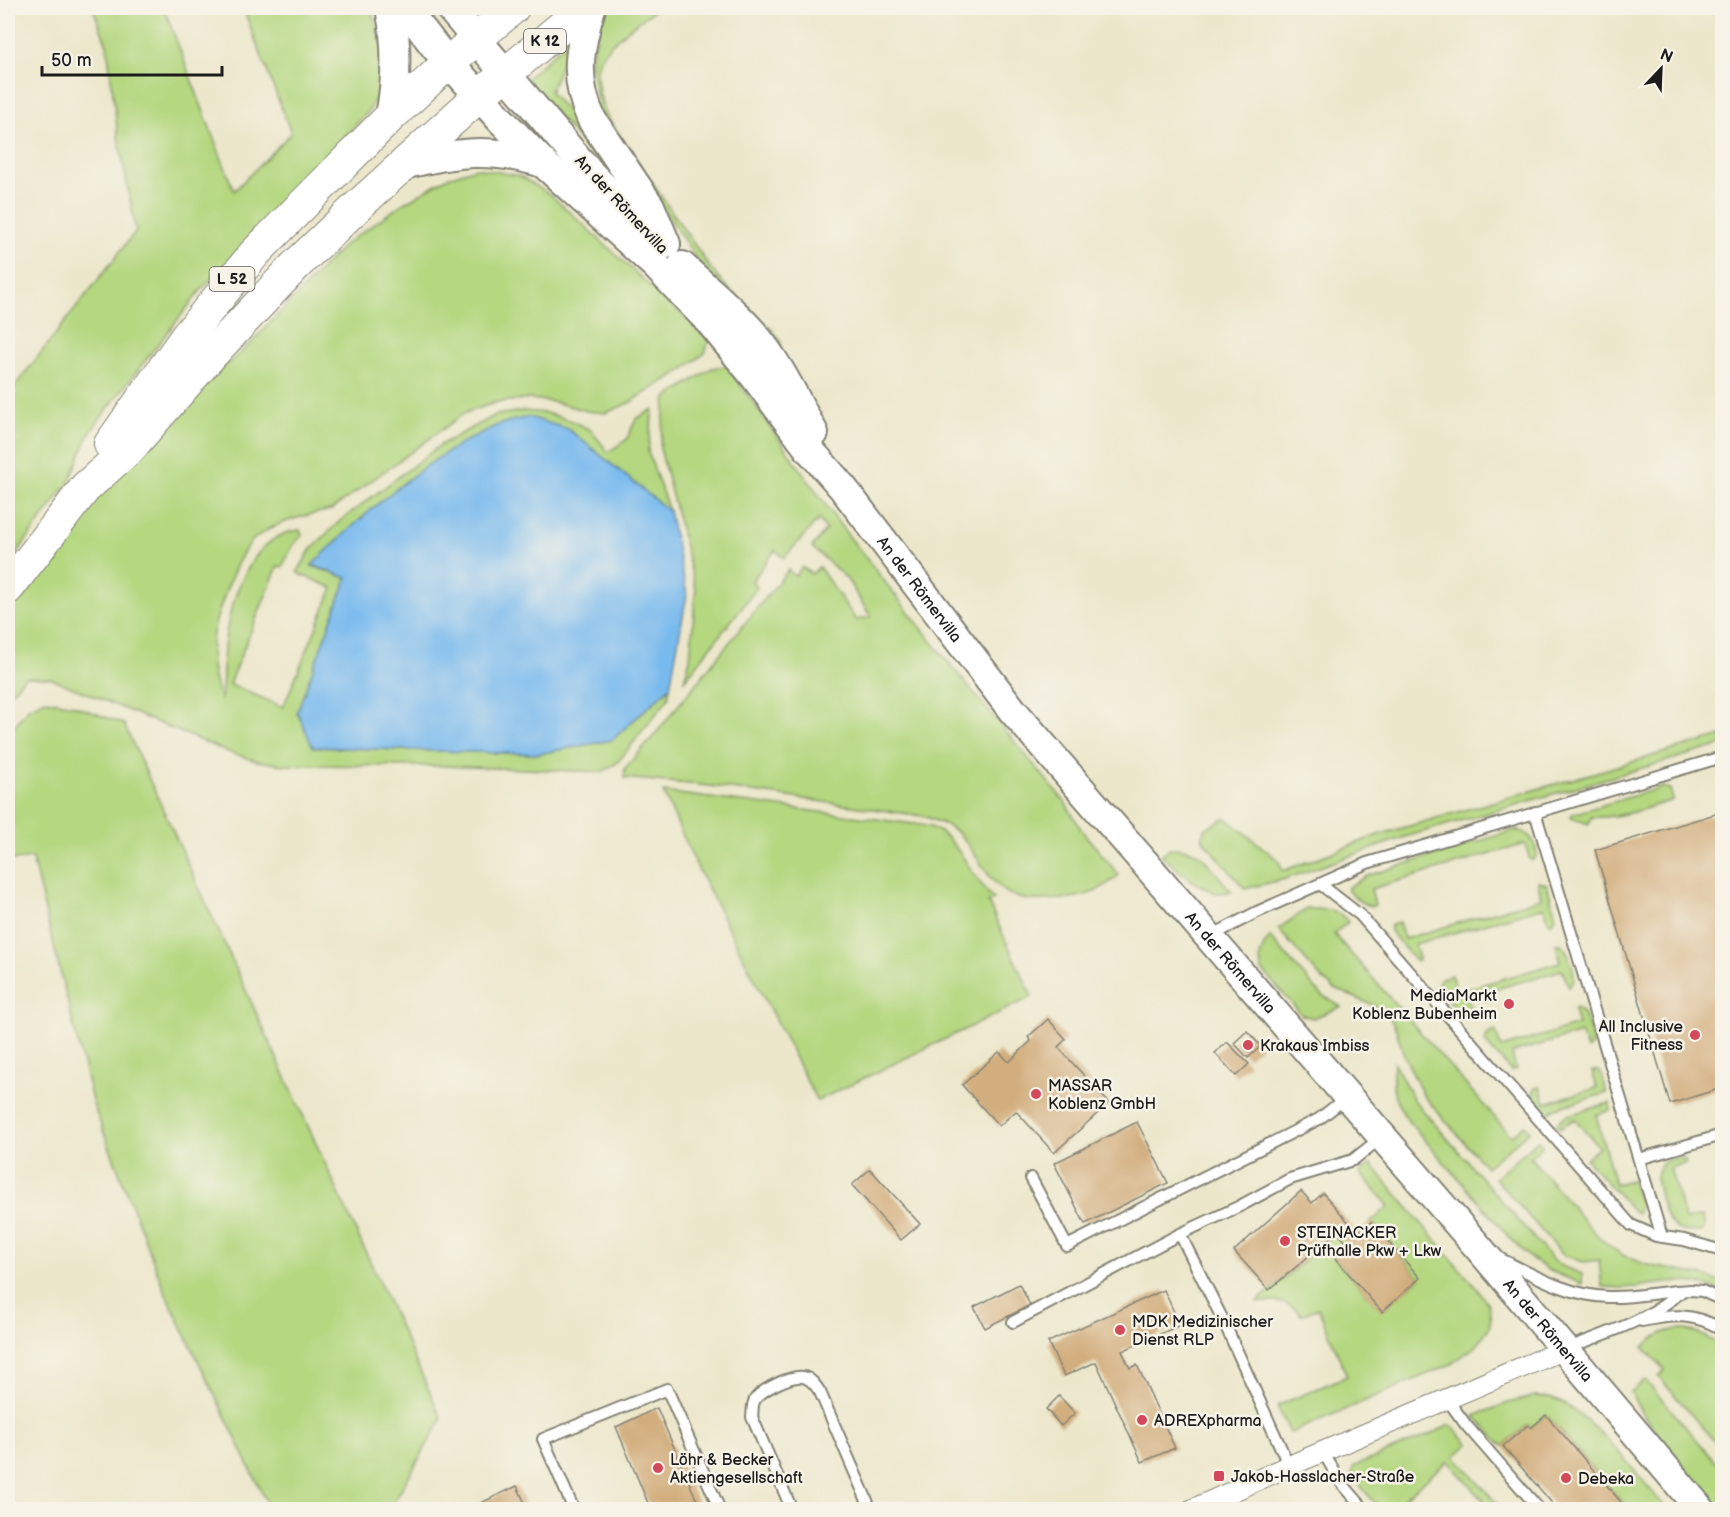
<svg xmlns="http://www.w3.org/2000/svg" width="1730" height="1517" font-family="'Balsamiq Sans',sans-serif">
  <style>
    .green { fill: #b4d77f; stroke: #687a4e; stroke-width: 1.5 }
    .water { fill: #79baee; stroke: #4a6b85; stroke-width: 1.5 }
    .building { fill: #d2ad7d }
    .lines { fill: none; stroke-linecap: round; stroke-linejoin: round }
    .lane-casing { stroke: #848274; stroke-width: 14 }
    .street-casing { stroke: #848274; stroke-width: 22 }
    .secondary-casing { stroke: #848274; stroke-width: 32 }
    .primary-casing { stroke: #848274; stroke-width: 34 }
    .lane { stroke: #fff; stroke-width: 10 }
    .street { stroke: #fff; stroke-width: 20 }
    .secondary { stroke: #fff; stroke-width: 28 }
    .primary { stroke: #fff; stroke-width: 32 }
    .poi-dot { fill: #d1495b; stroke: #f7f3e8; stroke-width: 2 }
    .labels { text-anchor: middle; stroke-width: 5; stroke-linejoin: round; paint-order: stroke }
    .shield { fill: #f7f3e8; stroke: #5e5c59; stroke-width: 1.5 }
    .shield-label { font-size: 15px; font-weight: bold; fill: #1c1c1c }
    .street-label { font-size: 16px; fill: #1c1c1c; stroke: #f7f3e8 }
    .poi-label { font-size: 16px; fill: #1c1c1c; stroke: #f7f3e8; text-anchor: start }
  </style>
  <rect width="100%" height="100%" fill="#f7f3e8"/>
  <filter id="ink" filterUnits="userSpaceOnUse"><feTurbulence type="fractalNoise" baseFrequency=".0167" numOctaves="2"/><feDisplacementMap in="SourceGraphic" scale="12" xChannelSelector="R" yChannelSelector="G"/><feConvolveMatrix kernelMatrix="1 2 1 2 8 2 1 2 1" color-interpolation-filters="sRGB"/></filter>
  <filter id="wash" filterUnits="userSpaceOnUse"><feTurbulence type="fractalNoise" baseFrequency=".008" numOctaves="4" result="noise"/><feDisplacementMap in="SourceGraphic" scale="24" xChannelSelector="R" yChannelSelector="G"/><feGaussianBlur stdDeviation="1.35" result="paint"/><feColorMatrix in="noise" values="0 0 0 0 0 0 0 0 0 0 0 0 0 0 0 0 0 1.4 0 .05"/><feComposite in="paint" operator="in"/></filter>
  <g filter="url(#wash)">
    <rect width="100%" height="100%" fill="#ece7cb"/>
    <path class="green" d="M93 8H164L234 191 291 133 243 8H368L372 13 385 54 384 84 368 112 201 290 105 412 89 434 70 481 8 565V395L136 231 118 136 107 45Z
      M609 8H658C640 21 603 44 598 66 594 82 602 103 607 117L711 269 728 288 771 329 779 339 781 344 780 349 708 276 600 115 590 62 601 22Z
      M566 42 565 55 550 92 565 109 582 122 639 209 526 79Z
      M476 168 520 176 551 195 709 340 705 353 681 371 629 403 606 413 587 411 554 402 530 399 497 402 465 413 331 510C306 515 274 522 254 539 237 553 214 620 212 641 210 662 213 681 221 699 224 680 222 659 225 640 231 599 251 534 300 530L302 535 294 544 282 567 278 566 229 684 283 707 333 588 297 573 311 549 340 521 442 444 496 415 523 411 546 413 572 421 591 430 608 452 626 440 636 419 653 409 648 452 669 511 568 429 312 566 347 578 297 712 313 747 538 754 612 740 670 687 668 699 617 763 602 772 442 766 284 765 257 761 228 752 50 678 25 677 8 696V610L97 497 200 389 252 342 344 245 404 203 448 177Z
      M727 366 840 525 953 668 1065 802 1082 831 1119 875C1099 892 1087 897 1061 899 1048 900 1032 902 1019 898 990 890 979 855 960 835 950 825 936 821 923 816L711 786 624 778 625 768 652 738 788 570 795 576 802 567 812 574 819 567 856 620 871 617 847 579 812 547 826 530 819 519 784 558 775 550 752 581 757 588 684 681 690 659 696 590 660 448 666 398 712 368Z
      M46 700 73 705 124 724 442 1419 390 1509H270L165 1292 93 1104 32 858 8 861V734L28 708Z
      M1722 736V745L1405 837 1285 879 1245 889 1204 841 1202 836 1206 828 1226 818 1278 860 1283 871 1378 835Z
      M1663 787 1670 789 1673 800C1647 808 1619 819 1591 817L1589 824 1571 818 1572 814Z
      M663 792 915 824C922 825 931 826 937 830 962 845 973 881 994 899L988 902 1032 997 817 1101 699 871Z
      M1515 830C1530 832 1536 841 1537 855L1533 860H1530L1525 844 1371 889 1375 905C1366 909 1355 897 1348 891V887L1367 876Z
      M1176 848 1186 849 1201 855 1232 892 1216 893 1205 888 1189 879 1161 855 1168 850Z
      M1538 881 1547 884 1556 917 1551 923H1549L1544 907 1415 944 1419 960 1416 962 1390 931V926L1399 922 1404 939 1541 898Z
      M1307 909C1322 909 1339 908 1348 922L1334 934 1511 1136 1525 1125 1530 1131 1486 1167 1423 1095 1404 1055 1395 1026 1388 1015 1377 1007 1335 989 1322 979 1278 929Z
      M1270 937 1314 987 1322 995 1341 1007 1313 1018 1302 1015 1261 969 1260 957 1264 945Z
      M1556 944H1561C1568 950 1574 968 1574 978 1574 983 1572 983 1569 987L1562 970 1468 997 1472 1014 1463 1016 1437 986 1440 979 1451 975 1457 992 1560 962Z
      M1576 1007C1584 1010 1592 1033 1592 1042 1592 1047 1591 1047 1587 1049L1581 1033 1512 1053 1516 1069 1511 1071 1485 1042 1487 1035 1494 1031 1496 1032 1501 1048 1578 1025 1574 1009Z
      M1394 1063 1414 1100 1552 1259 1561 1266 1582 1274V1284L1548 1270 1529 1257 1510 1238 1409 1122C1393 1099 1391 1090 1394 1063Z
      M1592 1071H1599L1602 1075 1607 1093 1556 1108 1548 1114 1532 1096 1535 1088 1540 1087 1545 1103 1597 1088Z
      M1610 1103 1611 1110 1596 1115 1615 1184 1632 1180 1641 1206 1637 1213 1633 1211 1586 1159 1599 1147 1575 1119 1559 1128 1556 1124 1565 1116Z
      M1538 1140 1543 1146 1530 1157 1584 1221 1602 1240 1622 1255 1647 1265 1702 1275 1722 1283V1293C1692 1275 1668 1283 1636 1287 1625 1288 1613 1288 1602 1287L1599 1260 1583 1262 1563 1255 1495 1178Z
      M1679 1157 1684 1158 1686 1163 1670 1168 1685 1220 1702 1216 1705 1227 1702 1232C1696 1231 1689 1232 1683 1231 1663 1227 1660 1194 1656 1178 1657 1163 1666 1160 1679 1157Z
      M1371 1164 1478 1290 1488 1304 1491 1318 1489 1328 1475 1347 1451 1364 1290 1433 1277 1406 1347 1376 1318 1308 1301 1315C1291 1300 1273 1302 1257 1302L1337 1232 1347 1243 1333 1256 1382 1311 1420 1278 1371 1222 1389 1206 1360 1173Z
      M1681 1329 1696 1332 1722 1346V1450L1658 1376 1665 1370 1643 1347C1656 1336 1664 1330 1681 1329Z
      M1645 1380 1722 1469V1509H1717C1702 1493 1690 1475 1677 1457 1659 1434 1642 1419 1631 1392Z
      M1535 1396C1541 1397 1548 1397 1553 1399 1591 1411 1640 1479 1667 1509H1628L1546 1415 1531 1428 1528 1425 1503 1446 1474 1416 1508 1403Z
      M1451 1425 1469 1444 1455 1456 1502 1509H1491L1448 1461 1404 1498 1413 1509H1404L1399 1504 1392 1509H1380L1352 1476 1353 1467Z"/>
    <path class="water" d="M529 417 568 429 669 511 687 594 670 687 612 740 538 754 313 747 297 712 347 578 312 565C367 511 427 456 498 425 508 421 519 419 529 417Z"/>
    <g id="blocks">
      <path class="building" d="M1722 812V1088L1670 1104 1595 850Z
        M1048 1019 1066 1039 1058 1047 1109 1103 1054 1153 1016 1111 999 1126 962 1085 999 1052 1009 1062 1031 1041 1028 1037Z
        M1247 1031 1261 1046 1248 1058 1234 1043Z
        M1227 1042 1249 1064 1236 1076 1215 1053Z
        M1137 1122 1168 1183 1085 1224 1054 1163Z
        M870 1169 920 1224 901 1240 852 1185Z
        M1301 1191 1312 1203 1323 1193 1358 1233 1371 1222 1420 1278 1382 1312 1333 1256 1347 1243 1337 1232 1269 1290 1234 1251Z
        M1019 1284 1030 1305 985 1328 974 1307Z
        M1164 1290 1180 1325 1122 1351 1130 1368 1137 1365 1175 1448 1142 1462 1096 1362 1064 1376 1048 1342Z
        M1059 1396 1075 1413 1061 1426 1046 1409Z
        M657 1408 701 1510H651L616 1427Z
        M1546 1415 1628 1510H1558L1503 1446 1528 1425 1531 1428Z
        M517 1486 528 1510H466Z"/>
    </g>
  </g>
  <g filter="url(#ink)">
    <use href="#blocks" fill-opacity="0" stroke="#848274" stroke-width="1.5"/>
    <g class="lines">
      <defs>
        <path id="lane" d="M1535 812 1662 1237
          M1320 884 1360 915 1631 1225 1656 1236 1684 1240 1722 1251
          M1211 936 1257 912 1367 863 1722 757
          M1639 1159 1722 1135
          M1031 1178 1067 1246 1319 1119 1347 1097
          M1180 1234 1223 1320 1289 1466
          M1499 1258C1533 1275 1569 1296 1608 1297 1636 1298 1663 1291 1691 1290L1702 1291 1722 1300
          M1642 1321C1674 1314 1693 1313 1722 1329
          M1013 1322 1180 1234 1240 1206 1290 1179 1353 1160 1382 1137
          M1568 1348C1607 1333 1650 1320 1682 1291
          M1447 1399 1466 1425 1540 1510
          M1323 1452 1340 1481 1365 1510
          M574 1510 543 1439 667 1389 720 1510
          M792 1510 752 1417C753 1412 752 1406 754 1402 757 1391 791 1375 803 1377 811 1378 816 1386 820 1392L871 1510"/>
        <path id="street" d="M1191 1510 1289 1466 1565 1349"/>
        <g id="secondary">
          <path id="s1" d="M405 8 436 48 500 119 543 163 656 266 710 322 755 377 808 448 843 488 1013 711 1478 1247 1701 1510"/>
          <path d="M450 8 589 172 653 238"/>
          <path d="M591 8C579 48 573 80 592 120L650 206 666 244"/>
          <path d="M390 117C397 79 398 45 390 8"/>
          <path d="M403 165C456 152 489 147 543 163"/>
          <path d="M682 266C706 288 732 309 753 333 779 363 795 399 814 433"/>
        </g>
        <path id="primary" d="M110 444 186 337 255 253 390 117 449 62 513 8
          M8 588 86 487 130 448 212 354 296 265 360 204 479 96 584 8"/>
      </defs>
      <use href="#lane" class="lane-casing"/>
      <use href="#street" class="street-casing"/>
      <use href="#secondary" class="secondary-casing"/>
      <use href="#primary" class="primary-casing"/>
      <use href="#lane" class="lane"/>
      <use href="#street" class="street"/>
      <use href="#secondary" class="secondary"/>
      <use href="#primary" class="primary"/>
    </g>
  </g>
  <g class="poi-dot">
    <circle cx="1509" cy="1004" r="6"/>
    <circle cx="1695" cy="1035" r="6"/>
    <circle cx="1248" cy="1045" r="6"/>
    <circle cx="1036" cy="1094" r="6"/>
    <circle cx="1285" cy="1241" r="6"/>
    <circle cx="1120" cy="1330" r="6"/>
    <circle cx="1142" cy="1420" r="6"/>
    <circle cx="658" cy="1468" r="6"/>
    <rect x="1213" y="1470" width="12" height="12" rx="3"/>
    <circle cx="1566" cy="1478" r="6"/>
  </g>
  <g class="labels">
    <g class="shield">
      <rect x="524" y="29" width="42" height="24" rx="4.5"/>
      <rect x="209.5" y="267" width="45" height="24" rx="4.5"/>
    </g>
    <g class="shield-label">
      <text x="545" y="46">K 12</text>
      <text x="232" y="284">L 52</text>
    </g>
    <g class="street-label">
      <text transform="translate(622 204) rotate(47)" y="6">An der Römervilla</text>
      <text dy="6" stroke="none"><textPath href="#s1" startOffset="778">An der Römervilla</textPath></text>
      <text dy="6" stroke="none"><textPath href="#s1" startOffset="1264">An der Römervilla</textPath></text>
      <text dy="6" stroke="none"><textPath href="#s1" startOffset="1750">An der Römervilla</textPath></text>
    </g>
    <g class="poi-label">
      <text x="1497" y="1001" text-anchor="end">MediaMarkt<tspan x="1497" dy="18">Koblenz Bubenheim</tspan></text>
      <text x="1683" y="1032" text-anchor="end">All Inclusive<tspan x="1683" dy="18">Fitness</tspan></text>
      <text x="1260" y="1051">Krakaus Imbiss</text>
      <text x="1048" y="1091">MASSAR<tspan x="1048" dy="18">Koblenz GmbH</tspan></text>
      <text x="1297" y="1238">STEINACKER<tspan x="1297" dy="18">Prüfhalle Pkw + Lkw</tspan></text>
      <text x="1132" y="1327">MDK Medizinischer<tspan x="1132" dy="18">Dienst RLP</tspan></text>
      <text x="1154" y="1426">ADREXpharma</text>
      <text x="670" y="1465">Löhr &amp; Becker<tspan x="670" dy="18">Aktiengesellschaft</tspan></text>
      <text x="1231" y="1482">Jakob-Hasslacher-Straße</text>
      <text x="1578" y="1484">Debeka</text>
    </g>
  </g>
  <rect width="1730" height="1517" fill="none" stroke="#f7f3e8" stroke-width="30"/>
  <g transform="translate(1661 69) rotate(23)" stroke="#f7f3e8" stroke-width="4.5" paint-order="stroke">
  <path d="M0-4.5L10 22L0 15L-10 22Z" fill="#1c1c1c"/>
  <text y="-9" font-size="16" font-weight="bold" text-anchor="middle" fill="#1c1c1c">N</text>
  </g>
  <path d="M42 66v9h180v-9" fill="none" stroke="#1c1c1c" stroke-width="3"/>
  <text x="51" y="66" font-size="18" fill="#1c1c1c" stroke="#f7f3e8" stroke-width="4.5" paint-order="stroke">50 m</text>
</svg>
